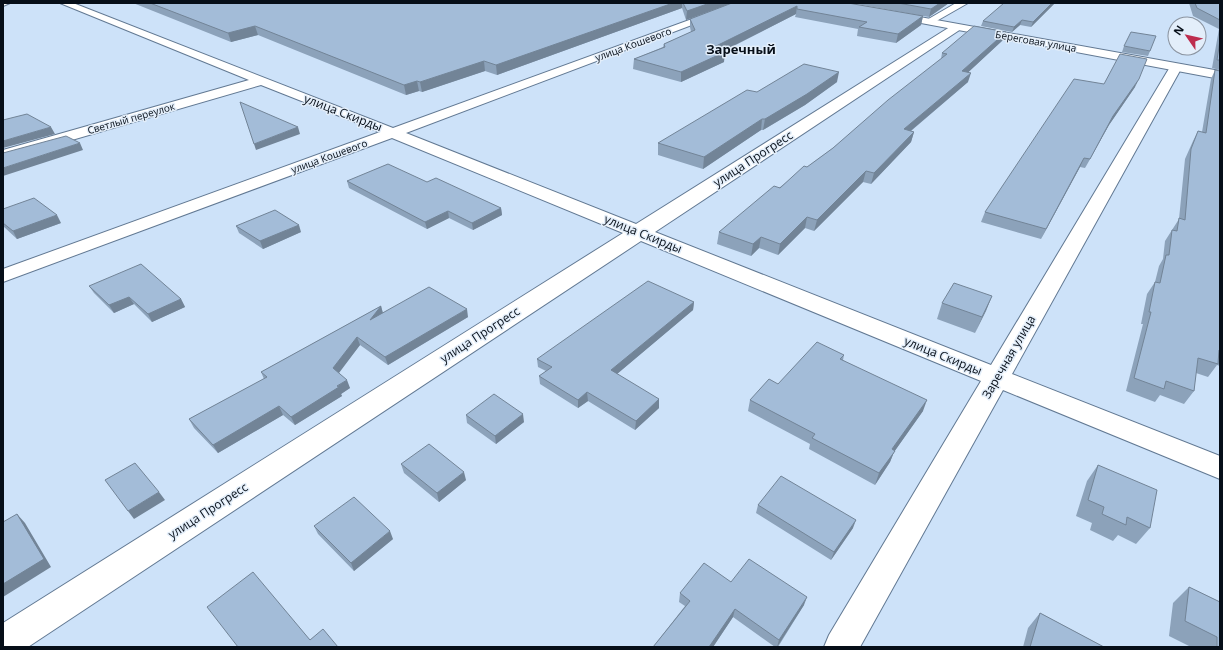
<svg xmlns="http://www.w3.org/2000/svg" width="1223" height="650" font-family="'Open Sans',sans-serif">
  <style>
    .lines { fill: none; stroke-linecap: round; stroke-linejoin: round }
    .minor-casing { stroke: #627993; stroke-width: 2 }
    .secondary-casing { stroke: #627993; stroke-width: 2 }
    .minor { fill: #fff; fill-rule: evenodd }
    .secondary { fill: #fff; fill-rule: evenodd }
    .wall { fill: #8ca2ba }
    .shaded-wall { fill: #728497 }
    .building { fill: #a3bcd8; stroke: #728497 }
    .labels { text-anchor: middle; stroke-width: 3; stroke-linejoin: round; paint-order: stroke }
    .far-street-label { font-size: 10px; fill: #060e18; stroke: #e3eefa }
    .street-label { font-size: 12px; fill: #060e18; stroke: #e3eefa }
    .far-district-label { font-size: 13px; font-weight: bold; fill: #060e18; stroke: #e3eefa }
  </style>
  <rect width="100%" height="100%" fill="#cde2f9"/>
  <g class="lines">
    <defs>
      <path id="minor" d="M3 3H10L3 6Z
        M60 3H73L393 128 736 3H750L406 133 636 224 953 25H961L962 27 961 29 655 232 991 365 1170 67 1172 65H1180L1182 67 1012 374 1220 456V479L1003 390 860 647H824L829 635 981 381 641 241 28 647H3V623L623 233 392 138 3 282V269L380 132 261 85 3 160V150L249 80Z
        M956 3H968L933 23H927L925 21Z"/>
      <path id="secondary" d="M892 12 1220 71V79L889 17 887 15Z"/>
    </defs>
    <use href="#minor" class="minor-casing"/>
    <use href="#secondary" class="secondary-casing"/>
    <use href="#minor" class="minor"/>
    <use href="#secondary" class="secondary"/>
  </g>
  <path class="wall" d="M133 3H848L923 16 921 25 896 43 857 36 858 29 795 17 796 14 722 52 724 62 681 82 633 69 634 59 663 47 664 44 691 32 690 27V19L726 5 686 20 682 8 497 75 485 71 422 92 419 91 406 95 258 35 231 42Z
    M851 3H949L929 17Z
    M1055 3 1031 27 1020 25 1012 32 981 26 983 21Z
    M1189 3H1220V70L1212 68 1219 29 1193 16Z
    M1006 32 1003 40 968 72V82L911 131 914 132 911 142 871 184 863 182 814 231 805 228 778 255 759 248 751 256 717 244 719 232 833 148 941 59 942 53Z
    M1124 46 1150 51 1148 56 1122 52Z
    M1215 70 1220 71V366L1217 365 1208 377 1196 373 1194 391 1184 404 1160 395 1155 402 1126 391 1143 324H1141L1147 294 1155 282 1159 266 1163 259 1165 241 1179 219 1185 159 1193 141 1198 131 1202 132 1211 79Z
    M837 82 805 105 763 130H761L703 169 658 155V143L757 92Z
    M1104 84 1135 87 1109 125 1085 168 1080 167 1041 239 981 222 985 212Z
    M347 181 427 182 501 208 502 215 473 230 449 218 427 229 349 188Z
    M3 209 61 223 17 239 3 226Z
    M236 226 301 232 263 249 239 233Z
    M89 286 181 299 185 307 152 322 134 304 114 313 94 293Z
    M992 296 975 333 937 319 942 303Z
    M694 302 693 310 617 374 659 408 635 430 588 401 578 408 540 384 539 376 546 371 538 367 537 359Z
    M381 306 383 313 468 317 388 365 360 345 338 373 350 388 341 394 342 396 295 425 283 415 218 453 194 428 189 419 264 379 261 372Z
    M844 355 843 360 923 411 894 452 890 462 875 485 809 449 810 444 748 411 750 400 778 384Z
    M466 415 524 422 496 444 467 423Z
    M401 464 466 480 439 502 404 473Z
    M1098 465 1150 528 1136 544 1118 535 1113 541 1090 530 1092 523 1076 516 1087 481Z
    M758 505 853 528 831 560 756 513Z
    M314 526 393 539 354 571 318 534Z
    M731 582 804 605 778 647H775L733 617 713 647H653L685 606 679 602 680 593Z
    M1189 587 1220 602V647H1191L1169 636 1173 603Z
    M1040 613 1104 647H1023L1028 628Z"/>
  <path class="shaded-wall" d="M673 3H682V8L497 75 496 65Z
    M710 3H732L686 20 687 11Z
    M940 3H949L929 17 931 9Z
    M1052 3H1055L1031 27 1033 22Z
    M797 6 796 14 709 58 710 49Z
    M923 16 921 25 896 43 898 34Z
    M1022 20 1020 25 1012 32 1014 27Z
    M255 26 258 35 231 42 228 33Z
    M1006 32 1003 40 960 80 962 71Z
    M725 52 724 62 681 82V72Z
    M484 61 485 71 422 92 420 82Z
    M839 72 837 82 805 105 763 130 765 119Z
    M971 73 968 82 901 139 904 129Z
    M1139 79 1135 87 1109 125 1085 168 1113 116Z
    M417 81 419 91 406 95 404 85Z
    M762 119 761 130 703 169 704 157Z
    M51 127 55 134 3 148V141Z
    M298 127 300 134 256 150 254 144Z
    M914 132 911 142 871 184 874 173Z
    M80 143 83 150 3 176V168Z
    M1084 158 1080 167 1041 239 1046 229Z
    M866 171 863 182 814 231 817 220Z
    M501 208 502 215 473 230 472 223Z
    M448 211 449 218 427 229 425 222Z
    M57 215 61 223 17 239 13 231Z
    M807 217 805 228 778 255 780 244Z
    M299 225 301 232 263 249 260 241Z
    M761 237 759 248 751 256 753 244Z
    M992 296 986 311 975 333 982 317Z
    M129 297 134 304 114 313 109 305Z
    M181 299 185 307 152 322 148 314Z
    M694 302 693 310 611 379V370Z
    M381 306 383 314 370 320Z
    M467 309 468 317 388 365 385 357Z
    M357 337 360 345 336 377 333 368Z
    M347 380 350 388 341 394 342 396 295 425 291 417Z
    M587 392 588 401 578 408V400Z
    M659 399V408L635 430 636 421Z
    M927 400 923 411 894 452 890 462 875 485 879 473 892 449Z
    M279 406 283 415 218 453 213 445Z
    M523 414 524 422 496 444 495 436Z
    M464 472 466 480 439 502 437 493Z
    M159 492 165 500 134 519 128 511Z
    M17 514 25 523 51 567 3 597V584Z
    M856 520 853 528 831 560 834 552Z
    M390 531 393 539 354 571 351 563Z
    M807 597 804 605 777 647 779 640Z
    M735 609 733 617 713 647H709Z"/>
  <path class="building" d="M150 3H673L496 65 484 61 420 82 417 81 404 85 255 26 228 33Z
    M683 3H710L687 11Z
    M732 3H848L923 16 898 34 859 27 867 22 797 9V6L710 49 725 52 681 72 634 59 665 47 664 44 695 30 690 19Z
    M898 3H940L931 9Z
    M1004 3H1052L1033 22 1022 20 1014 27 983 21Z
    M1195 3H1220V20L1197 8Z
    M974 26 1006 32 962 71 971 73 904 129 914 132 874 173 866 171 817 220 807 217 780 244 761 237 753 244 719 232 774 186 780 188 804 166 807 167 833 148 888 100 947 54 942 53Z
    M1131 32 1156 36 1150 51 1124 46Z
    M1220 40V60H1217Z
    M1120 54 1147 59 1139 79 1113 116 1090 159 1084 158 1046 229 985 212 1074 79 1104 84Z
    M804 64 839 72 807 94 765 119H762L704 157 658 143 747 90 757 92Z
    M1215 70 1220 71V351L1219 350 1218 364 1198 358 1194 391 1166 381 1164 389 1134 378 1151 312H1149L1155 282 1160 283 1166 255H1169L1172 230 1177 231 1179 218 1185 220 1191 149 1198 131 1206 133Z
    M240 102 298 127 254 144Z
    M27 114 51 127 3 141V120Z
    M66 136 80 143 3 168V153Z
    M388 164 427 182 436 178 501 208 472 223 448 211 425 222 347 181Z
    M34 198 57 215 13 231 3 223V209Z
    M275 210 299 225 260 241 236 226Z
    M141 264 181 299 148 314 129 297 109 305 89 286Z
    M648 281 694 302 611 370 659 399 636 421 587 392 578 400 539 376 552 367 537 359Z
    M954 283 992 296 982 317 942 303Z
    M429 287 467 309 385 357 357 337 333 368 347 380 337 386 339 387 291 417 279 406 213 445 189 419 267 377 261 372 381 306 370 320Z
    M817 342 844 355 840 359 927 400 892 449 895 451 879 473 812 438 815 434 750 400 769 379 778 384Z
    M494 394 523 414 495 436 466 415Z
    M429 444 464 472 437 493 401 464Z
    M135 463 159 492 128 511 105 480Z
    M1098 465 1157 490 1150 528 1127 517 1126 525 1102 514 1104 507 1088 500Z
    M781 476 856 520 834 552 758 505Z
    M354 497 390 531 351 563 314 526Z
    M17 514 44 559 3 584V522Z
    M749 559 807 597 779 640 735 609 709 647H653L690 601 680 593 704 563 731 582Z
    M253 572 310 640 323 629 338 647H238L207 607Z
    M1189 587 1220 602V647H1217V637L1185 621Z
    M1040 613 1104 647H1030Z"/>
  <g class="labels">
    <g class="far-street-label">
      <text transform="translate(1036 41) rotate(10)" y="4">Береговая улица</text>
      <text transform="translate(633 44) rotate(-20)" y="4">улица Кошевого</text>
      <text transform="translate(131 118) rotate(-16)" y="4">Светлый переулок</text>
      <text transform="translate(329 156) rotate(-20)" y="4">улица Кошевого</text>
    </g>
    <g class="street-label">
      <text transform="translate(343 113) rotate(21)" y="4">улица Скирды</text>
      <text transform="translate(753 159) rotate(-33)" y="4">улица Прогресс</text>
      <text transform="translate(643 234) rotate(22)" y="4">улица Скирды</text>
      <text transform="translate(480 335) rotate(-33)" y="4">улица Прогресс</text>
      <text transform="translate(943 356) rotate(22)" y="4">улица Скирды</text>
      <text transform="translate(1009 357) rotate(-60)" y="4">Заречная улица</text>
      <text transform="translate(208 511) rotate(-33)" y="4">улица Прогресс</text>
    </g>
    <g class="far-district-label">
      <text x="741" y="54">Заречный</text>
    </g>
  </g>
  <rect width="1223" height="650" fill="none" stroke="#060e18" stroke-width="8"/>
  <g transform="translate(1187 36) rotate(304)"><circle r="19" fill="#e3eefa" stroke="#8b94a0"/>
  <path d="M0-3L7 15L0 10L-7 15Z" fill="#bd2c4e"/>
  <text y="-6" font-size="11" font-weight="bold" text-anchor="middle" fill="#060e18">N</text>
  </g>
</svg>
